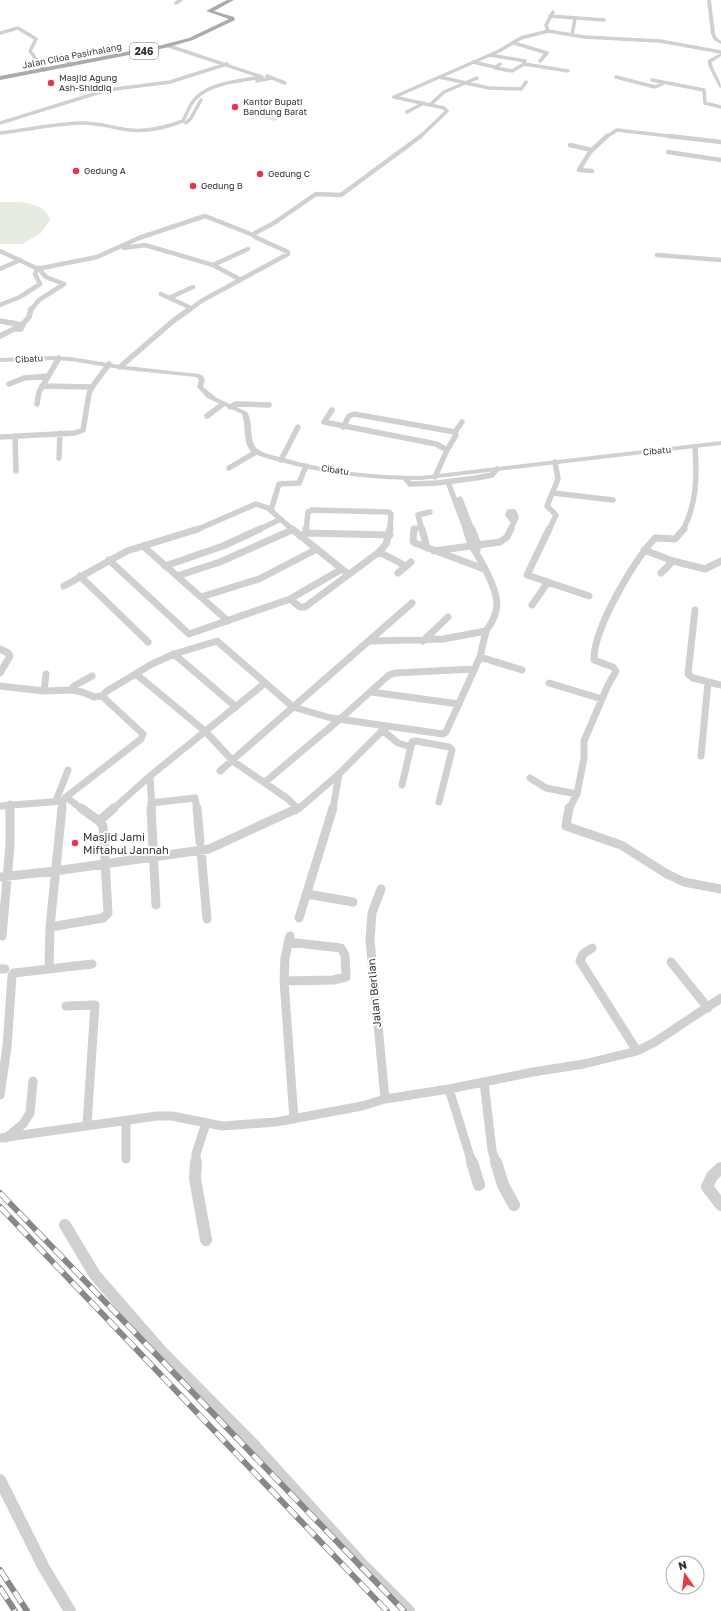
<svg xmlns="http://www.w3.org/2000/svg" width="721" height="1611" font-family="'Golos Text',sans-serif">
  <style>
    .green { fill: #e6ecdf }
    .lines { fill: none; stroke-linecap: round; stroke-linejoin: round }
    .minor-far5 { stroke: #d0d0d0; stroke-width: 3.5 }
    .minor-far4 { stroke: #d0d0d0; stroke-width: 4.5 }
    .minor-far3 { stroke: #d0d0d0; stroke-width: 5.5 }
    .minor-far2 { stroke: #d0d0d0; stroke-width: 7 }
    .minor-far1 { stroke: #d0d0d0; stroke-width: 9 }
    .minor { stroke: #d0d0d0; stroke-width: 12 }
    .tertiary { fill: #d0d0d0; fill-rule: evenodd }
    .primary { fill: #ababab; fill-rule: evenodd }
    .rail-casing { stroke: #888; stroke-width: 6 }
    .rail { stroke: #fff; stroke-width: 4.5; stroke-dasharray: 13; stroke-linecap: butt }
    .poi-dot { fill: #e63946; stroke: #fff; stroke-width: 1.5 }
    .labels { text-anchor: middle; stroke-width: 4; stroke-linejoin: round; paint-order: stroke }
    .far-street-label { font-size: 9px; fill: #333; stroke: #fff }
    .far-poi-label { font-size: 9px; fill: #333; stroke: #fff; text-anchor: start }
    .shield { fill: #fff; stroke: #707070; stroke-width: 1 }
    .shield-label { font-size: 10px; font-weight: bold; fill: #333 }
    .poi-label { font-size: 11px; fill: #333; stroke: #fff; text-anchor: start }
    .street-label { font-size: 11px; fill: #333; stroke: #fff }
  </style>
  <rect width="100%" height="100%" fill="#fff"/>
  <path class="green" d="M280 110 292 114 274 121 262 117Z
    M0 202C16 202 45 200 50 220L41 233 22 244H0Z"/>
  <g class="lines">
    <path class="minor-far5" d="M176 3 181 0
      M550 16 604 20
      M548 31 546 25 553 12
      M0 33 18 28 36 39 30 51 44 70
      M572 35 575 19
      M514 43 547 53 540 61
      M61 55 71 65
      M490 55 525 61 524 64
      M473 62 495 67
      M500 64 495 68 512 71 524 64 568 71
      M267 76 285 83
      M439 77 489 88 521 89 526 82
      M616 77 655 87 662 84
      M652 80 704 90 705 103 721 107
      M257 81 272 78
      M394 97 499 51 521 38 548 31 584 37 660 41 721 52
      M394 97 444 108 447 111 420 137
      M430 105 444 92 477 78
      M407 112 424 103
      M0 123 97 93 115 89 170 82 227 64
      M186 123 191 118 201 100
      M0 133C26 130 53 124 80 123 97 122 112 128 129 130 148 132 165 128 183 121 187 113 190 103 197 97 213 82 242 81 262 77L169 46
      M606 137 617 130 677 137"/>
    <path class="minor-far4" d="M669 136 721 142
      M570 145 592 150
      M668 152 721 160
      M592 171 579 170 590 152 607 136
      M124 248 145 245 213 265 241 280
      M0 251 36 268H42L97 257 139 238 205 216 253 235
      M657 255 721 260
      M213 265 248 249
      M0 269 20 260
      M161 294 191 308
      M169 298 193 287
      M0 305 20 297 40 284 35 274 37 269
      M31 310 39 300 64 284 46 277 39 269
      M189 310 203 300 288 254V252L255 237 253 235 255 233 274 223 316 194 341 195 421 136"/>
    <path class="minor-far3" d="M0 321 23 325 21 329H14L0 336
      M22 325 29 317 31 309
      M120 367 173 321 190 309
      M9 384 24 378 48 376
      M42 386 92 387
      M37 404 39 392 59 358
      M230 407 236 404 269 405
      M332 410 324 422 436 444 447 450
      M207 416 223 404
      M343 427 349 416 354 414 455 432
      M15 436 16 471
      M0 437 75 433 83 430 89 394 92 387 109 364
      M59 458 60 433
      M281 460 298 427
      M229 468 256 452
      M435 477 447 450 456 435 455 432 462 422
      M406 479 410 484 437 483 476 478 492 475 497 469
      M448 482 466 530
      M553 493 613 500
      M460 499 472 530
      M271 510 279 484 299 483 306 466
      M509 512H514L516 517 514 522 508 515Z
      M196 530 256 504 268 508 293 530
      M258 530 279 520
      M306 530 308 512 312 510 389 512 391 514 390 530
      M414 530 420 527
      M422 530 418 515 430 512
      M510 530 514 522
      M549 530 556 515 547 506 558 479 555 462
      M683 530C697 503 697 476 695 447"/>
    <path class="minor-far2" d="M292 529 348 574
      M414 529 413 541 415 543 484 569
      M422 529 427 548
      M472 529 478 545 477 550
      M549 529 527 575 589 596
      M306 533 390 535
      M300 536 306 533V529
      M143 546 228 621
      M644 550 673 561 705 569 721 561
      M434 551 500 542 507 537 511 529
      M379 552 406 566
      M109 560 189 634 290 599 342 569
      M165 566 223 546 260 529
      M398 573 411 562
      M661 573 673 561
      M80 576 148 642
      M177 576 220 562 292 530
      M64 586 127 551 198 529
      M201 597 259 579 317 549
      M290 599 300 607H305L379 552 386 544 390 529
      M532 605 548 582
      M695 610 688 674 693 678 721 685
      M371 641 443 639 486 631C492 623 497 613 497 603 496 586 481 561 472 546 469 541 468 534 466 529
      M423 641 448 617
      M0 649 8 653 10 656 0 673
      M174 654 236 707
      M480 657 522 670
      M136 674 206 732 233 761 288 799 294 805 295 809
      M549 683 602 699
      M0 686 44 691 71 690 82 692 94 697 102 696 107 691 152 664 174 654 217 641 293 707 331 718 443 734 446 732 480 657 486 631
      M71 690 74 686 92 676
      M44 691 46 674
      M371 692 459 704
      M382 730 398 743 411 747
      M701 756 708 682
      M220 771 412 603
      M150 776 152 809
      M530 778 546 788 577 794
      M265 782 340 719 389 675 395 673 474 669
      M402 785 412 742 416 741 449 747 452 750 439 802
      M66 797 82 809
      M56 801 68 770
      M151 803 195 798 197 809
      M10 804V809
      M0 806 63 801 66 797 141 739 143 734 102 696
      M62 809 63 801
      M113 809 150 776 265 683
      M296 809 302 806 339 774 386 727
      M333 809 339 774
      M569 809 577 794 584 758V741L608 685 616 671 613 667 594 660C593 629 634 561 655 538L675 539 684 529"/>
    <path class="minor-far1" d="M151 808 156 905
      M197 808 200 842
      M295 808V810
      M569 808 566 826 621 845 667 874 684 882 721 889
      M99 821 114 808
      M201 851 207 919
      M0 877 55 871 209 849 298 808
      M381 889 372 913 370 940 385 1099
      M307 894 353 902
      M299 918 333 808
      M50 927 103 918 108 913 103 826 99 821 81 808
      M2 936 10 845V808
      M290 936 285 958 284 981 294 1119
      M592 948 583 954 580 961 637 1051
      M671 962 708 1008
      M0 969H5
      M49 969 92 964
      M284 981 333 980 346 977 345 955 341 948 288 942
      M66 1006 95 1005 87 1125
      M484 1082 492 1150 496 1163
      M449 1089 472 1163
      M0 1095 7 1047 12 976 14 973 49 969 50 927 62 808
      M126 1121V1159
      M0 1138 157 1116H172L222 1126 276 1122 362 1106 385 1099 449 1089 533 1072 584 1064 637 1051 655 1042 721 998
      M6 1138 23 1124 30 1113 33 1081
      M196 1163V1154L206 1123"/>
    <path class="minor" d="M196 1162 195 1179 206 1240
      M472 1162 479 1185
      M496 1162 503 1185 514 1205
      M721 1168 712 1176 707 1187 721 1205
      M65 1225 95 1275 162 1352 253 1444 363 1565 409 1611
      M0 1480 44 1568 70 1611"/>
    <path class="tertiary" d="M707 0H711L715 34 717 38 721 41V44L714 40 711 34Z
      M721 53V56L712 62C712 71 721 78 721 88L719 87 708 65V60Z
      M51 356 71 357 126 366 199 374 203 376 205 380 203 387 217 398 247 412C254 423 248 439 257 449 265 454 275 456 284 458 328 471 375 476 421 476L721 441V445L421 480C379 480 337 476 296 466 282 462 267 459 254 454 241 444 247 428 242 414L207 398 197 387 199 380 196 377 126 370 71 361 51 360 0 362V358Z"/>
    <path class="primary" d="M227 0H234L214 11 234 17 235 20 193 40 165 48 0 80V76L162 45 189 38 229 19 206 11Z"/>
    <defs>
      <path id="rail" d="M0 1193 404 1611
        M0 1207 387 1611
        M0 1570 27 1611
        M0 1588 15 1611"/>
    </defs>
    <use href="#rail" class="rail-casing"/>
    <use href="#rail" class="rail"/>
  </g>
  <g class="poi-dot">
    <circle cx="51" cy="83" r="4"/>
    <circle cx="235" cy="107" r="4"/>
    <circle cx="76" cy="171" r="4"/>
    <circle cx="260" cy="174" r="4"/>
    <circle cx="193" cy="186" r="4"/>
    <circle cx="75" cy="843" r="4"/>
  </g>
  <g class="labels">
    <g class="far-street-label">
      <text transform="translate(72 56) rotate(-11)" y="3">Jalan Ciloa Pasirhalang</text>
      <text transform="translate(29 359) rotate(-3)" y="3">Cibatu</text>
      <text transform="translate(657 451) rotate(-6)" y="3">Cibatu</text>
      <text transform="translate(335 470) rotate(8)" y="3">Cibatu</text>
    </g>
    <g class="far-poi-label">
      <text x="59" y="81">Masjid Agung<tspan x="59" dy="10">Ash-Shiddiq</tspan></text>
      <text x="243" y="105">Kantor Bupati<tspan x="243" dy="10">Bandung Barat</tspan></text>
      <text x="84" y="174">Gedung A</text>
      <text x="268" y="177">Gedung C</text>
      <text x="201" y="189">Gedung B</text>
    </g>
    <rect class="shield" x="130" y="43" width="28" height="16" rx="3"/>
    <g class="shield-label">
      <text x="144" y="55">246</text>
    </g>
    <g class="poi-label">
      <text x="83" y="841">Masjid Jami<tspan x="83" dy="13">Miftahul Jannah</tspan></text>
    </g>
    <g class="street-label">
      <text transform="translate(374 993) rotate(-95)" y="4">Jalan Berlian</text>
    </g>
  </g>
  <g transform="translate(685 1575) rotate(346)"><circle r="19" fill="#ffffff" stroke="#adadad"/>
  <path d="M0-3L7 15L0 10L-7 15Z" fill="#e63946"/>
  <text y="-6" font-size="11" font-weight="bold" text-anchor="middle" fill="#333333">N</text>
  </g>
</svg>
